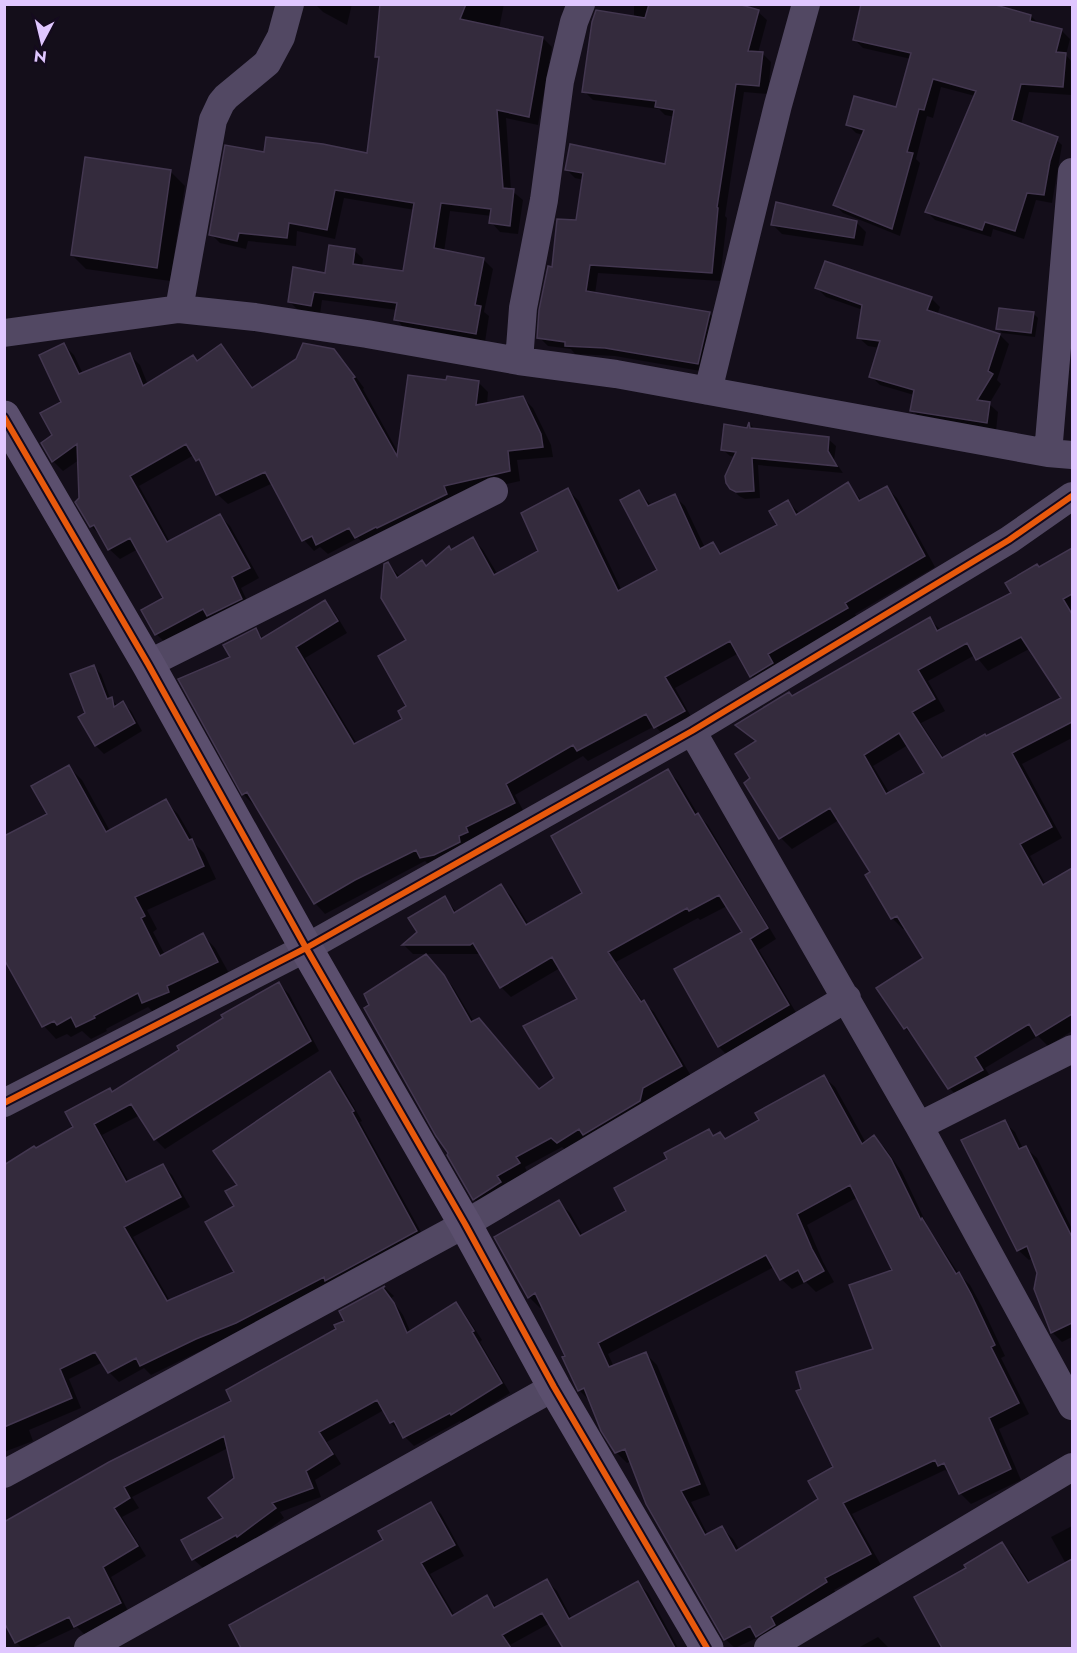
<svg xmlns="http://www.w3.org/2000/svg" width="1077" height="1653" font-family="Jost,sans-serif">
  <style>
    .shadow { fill: #0007; fill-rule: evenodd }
    .building { fill: #342b3d; stroke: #433750; stroke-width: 1.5; fill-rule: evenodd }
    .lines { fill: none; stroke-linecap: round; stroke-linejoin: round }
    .street { stroke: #524863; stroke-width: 28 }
    .secondary { stroke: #5b4f6e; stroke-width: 33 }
    .cycleway-casing { stroke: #140a1e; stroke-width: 10 }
    .cycleway { stroke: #e8590c; stroke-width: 6 }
  </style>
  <rect width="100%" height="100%" fill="#140e1a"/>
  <path class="shadow" d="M315 4H352L347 25 323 12Z
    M381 4H504L499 29 543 38 552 47 538 125 506 118 511 190 523 200 518 234 500 232 491 222 492 216 450 211 444 252 484 260 493 269 484 312 489 316 485 342 405 329 396 319 397 310 322 300 320 314 298 310 289 301 354 250 363 259 362 267 405 273 415 210 344 198 335 239 297 231 296 246 248 241 246 249 220 243 211 234 265 154 368 155 380 60 377 56Z
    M634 4H738L758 12 767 20 758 53H762L771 62 768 94 744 92 725 216 727 218 720 281 598 273 595 294 709 314 718 322 706 372 615 356 575 354 571 349 548 346 539 337 554 268 577 222 584 180 575 178 566 169 666 166 675 117 665 115 659 109 593 100 584 91 634 18Z
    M863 4H1003L1001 8 1031 16 1039 24 1061 30 1070 39 1066 55 1072 62 1071 95 1029 92 1021 125 1053 137 1062 145 1052 203 1036 200 1024 239 993 229 991 237 935 220 927 212 975 96 941 87 933 118 927 116 916 159 920 163 900 236 843 213 835 205 863 135 856 133 848 125 897 109 911 59 863 48 854 39Z
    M171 172 185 186 170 281 86 269 72 255Z
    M856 222 866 232 863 246 782 234 772 224Z
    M817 288 931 298 940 307 937 315 1000 335 1009 344 997 380 1001 384 989 404 998 412 996 431 921 419 912 410 914 395 880 385 871 376 880 348 868 346 859 338 863 310 826 297Z
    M1033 313 1038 318 1035 337 1002 333 998 329Z
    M64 345 74 355 83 374 130 355 140 365 148 385 198 362 221 346 231 356 254 389 334 350 344 361 364 388 363 389 399 454 447 382H478L488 392 487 404 523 398 533 408 551 445 553 457 517 460 520 481 454 496 367 547 358 538 328 554 320 547 314 551 304 540 273 483 228 504 217 494 206 470 194 455 139 486 170 542 220 516 230 526 259 578 241 588 251 609 167 644 156 634 165 598 138 549 120 559 109 549 101 536 91 526 81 498 79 460 63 471 53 461 54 436 63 403Z
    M750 424 756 430 828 439 836 446 834 460 843 473 758 465 760 498 745 499 739 496 731 488 735 457 730 456 722 449 748 429Z
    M848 484 862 501 886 487 897 498 935 567 855 614 858 619 762 687 751 676 739 653 675 688 694 722 666 738 655 726 588 761 583 756 515 795 525 814 432 868 425 861 325 914 315 903 256 804 254 805 243 794 232 657 256 630 264 639 325 602 335 613 347 633 305 658 357 744 404 720 408 707V641L388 564 400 577 422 562 427 567 473 539 483 550 498 575 540 552 568 490 579 501 622 591 659 570 639 492 652 506 674 496 685 506 705 548 713 544 723 554 779 525 788 502 800 514Z
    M1072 550V741L1070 739 1022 764 1062 838 1030 856 1046 885 1070 871 1072 874V1031L1048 1046 1038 1036 985 1068 993 1081 961 1099 949 1088 916 1039 905 1028 925 959 906 928 903 929 892 918 872 872 839 820 792 849 781 838 752 779 756 742 737 725 793 697 929 619 941 630 1013 593 1039 568ZM1031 648 1063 699 944 758 921 723 945 711 928 681 975 655 988 671ZM908 745 926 773 890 794 873 766Z
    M93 666 101 674 110 698 118 706 123 703 131 711 142 731 104 754 96 746 80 717 87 713Z
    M69 767 82 780 110 831 165 801 178 814 196 845 204 853 216 879 147 910 157 929 153 932 165 955 203 935 215 948 230 975 156 1015 148 1007 106 1029 107 1031 91 1039 82 1031 71 1037 67 1034 56 1039 44 1026 4 954 49 814Z
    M668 771 678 781 699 816 708 825 776 939 759 950 798 1016 729 1057 719 1047 676 970 744 932 727 906 700 920 698 918 616 962 643 1002 654 1012 691 1076 568 1152 562 1147 525 1167 528 1174 484 1209 474 1199 436 966 453 987 474 1022 479 1019 489 1029 540 1090 556 1078 579 1000 560 968 511 997 501 987 481 954H413L404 945 419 933 445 898 457 913 501 886 511 896 529 925 584 893Z
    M279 984 289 994 319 1051 165 1149 155 1139 140 1115 102 1135 129 1182 162 1165 172 1175 190 1207 133 1237 170 1301 236 1273V1206L239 1185 330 1073 340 1083 362 1121 360 1122 426 1241 151 1375 144 1368 119 1382 109 1372 103 1362 69 1379 81 1408 29 1430 33 1441 4 1452V1167L75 1127 113 1093 181 1051Z
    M824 1077 835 1087 866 1143 874 1137 885 1148 902 1172 928 1227 959 1274 970 1285 982 1307 1005 1356 1001 1358 1029 1414 999 1429 1021 1480 971 1504 960 1493 951 1475 945 1470 852 1514 881 1565 834 1590 836 1593 768 1647 759 1637 735 1648 725 1639 632 1461 627 1463 616 1452 590 1401 579 1390 567 1356 543 1306 540 1308 529 1297 559 1202 570 1213 583 1236 628 1211 669 1160 709 1131 715 1137 720 1134 726 1140 761 1120ZM858 1197 894 1271 875 1350 835 1468 820 1500 740 1551 733 1539 722 1528 708 1535 691 1502 710 1495 657 1365 646 1354 614 1367 608 1354 774 1267 781 1279 792 1289 806 1282 816 1292 834 1282 823 1262 807 1225Z
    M1004 1122 1015 1132 1023 1149 1026 1148 1037 1158 1072 1229V1337L1062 1342 1052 1332 1038 1273 1033 1258 1029 1260 1018 1250Z
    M385 1288 394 1296 391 1298 403 1315 411 1333 456 1304 465 1314 482 1340 480 1342 510 1393 462 1423 460 1421 414 1446 391 1423 384 1410 327 1442 341 1464 315 1480 321 1497 280 1512 284 1518 248 1545 203 1568 193 1559 225 1518 236 1479 228 1448 132 1497 139 1508 122 1517 146 1556 111 1577 129 1613 85 1635 77 1627 32 1648H22L16 1642 19 1515 233 1401 338 1329 346 1321 341 1312Z
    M431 1504 441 1514 464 1556 430 1574 455 1616 487 1597 498 1608 547 1581 557 1591 572 1619 638 1583 648 1593 678 1648H565L550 1623 510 1645 512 1648H243L231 1626 385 1541Z
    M1072 1526V1648H941L939 1646 942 1644 968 1569 1001 1543 1012 1554 1031 1584 1066 1564 1051 1537Z
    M878 1637 889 1648H858Z"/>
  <path class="building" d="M380 4H466L460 19 543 37 529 117 497 110 503 188 514 189 510 226 489 223 491 209 441 203 434 248 484 258 475 305 481 306 476 334 394 320 397 303 314 292 311 306 288 302 293 267 325 273 329 245 355 249 353 264 403 271 414 203 335 190 327 230 289 223 287 238 239 233 237 241 209 235 225 145 264 152 266 137 323 144 367 153 379 57H375Z
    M649 4H738L759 10 748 51 763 52 759 86 736 84 717 207 718 208 712 273 590 265 586 291 710 312 698 364 605 348 565 346V342L537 338 539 310 548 266 552 267 557 219 576 220 583 173 565 170 570 144 665 164 674 110 655 107 656 101 582 92 592 22 596 10 645 18Z
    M861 4H992L1031 15 1030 21 1062 29 1056 52 1066 53 1063 87 1021 84 1012 120 1058 137 1050 161 1044 195 1027 193 1015 231 985 222 982 230 925 212 976 91 933 79 924 110 919 109 907 152 913 153 892 229 833 205 864 130 846 125 854 96 896 107 911 53 853 40Z
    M85 157 171 170 157 268 71 255Z
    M776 202 857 221 854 238 771 225Z
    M825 261 932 297 927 310 1000 334 988 371 993 374 977 400 990 402 987 423 910 411 914 390 869 377 880 341 857 338 862 305 815 288Z
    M999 308 1034 312 1031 333 996 329Z
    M64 343 79 374 130 353 143 386 193 355 197 361 221 344 252 388 296 359 303 343 334 349 355 377 353 378 397 456 408 375 446 380 447 376 479 381 476 405 523 396 541 434 543 447 508 451 510 471 444 486 447 494 377 528 376 527 355 538 349 528 316 545 312 536 302 541 265 472 216 495 199 459 196 461 186 444 130 476 167 542 220 514 250 568 232 577 242 599 207 616 203 609 155 635 141 610 163 598 130 538 108 550 94 525 90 527 75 502 79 498 77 444 52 462 41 443 52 435 40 413 61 402 39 355Z
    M749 422 750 428 829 437 828 451 837 466 752 458 754 491 736 492 730 489 726 483 725 476 736 452 721 450 724 424 747 428Z
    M848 482 859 501 887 486 925 556 845 603 848 608 768 654 773 663 750 677 730 641 665 677 685 711 654 728 646 714 577 751 573 745 506 784 515 803 466 827 468 832 459 836 460 842 434 855 420 858 416 850 355 880 314 904 247 792 242 795 178 679 230 657 223 645 256 628 261 639 325 600 338 621 296 647 354 744 402 719 398 711 406 706 378 656 406 640 381 598 384 564 388 562 397 578 422 560 426 566 449 546 451 550 473 537 494 575 538 551 521 513 568 488 618 591 657 570 620 500 639 490 648 506 675 494 700 549 713 542 720 554 777 525 769 511 788 500 796 515Z
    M1072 548V594L1063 599 1072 614V722L1012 753 1052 827 1020 844 1043 885 1072 868V1014L1036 1036 1029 1024 975 1057 983 1070 948 1089 907 1027 904 1029 876 988 923 958 897 916 891 919 865 875 870 872 830 808 779 839 744 783 750 778 735 754 756 741 735 725 789 692 792 696 930 617 937 631 1011 593 1005 583 1037 564 1039 567ZM1021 637 1061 698 986 736 985 734 942 758 912 712 935 699 918 670 967 643 976 660ZM899 733 924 773 886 794 864 755Z
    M94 665 107 699 112 697 114 707 123 701 135 723 95 746 78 717 85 713 70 674Z
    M69 765 106 832 166 799 189 840 192 839 204 866 135 897 145 916 141 918 160 956 203 933 218 962 167 986 169 992 142 1003 138 993 94 1016 95 1018 76 1027 71 1017 57 1025 54 1021 42 1027 4 959V836L47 814 31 786Z
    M668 769 695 815 698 813 768 928 750 939 789 1005 718 1047 674 969 742 932 719 895 689 911 687 908 608 952 641 1002 644 1000 682 1066 643 1088 640 1101 583 1135 579 1129 557 1143 551 1138 516 1157 520 1163 497 1176 501 1182 473 1200 447 1155 448 1153 436 1136 364 1008 369 1005 364 994 426 954 444 975 471 1022 479 1018 539 1089 554 1078 523 1026 577 999 552 957 500 988 473 943 470 945H402L417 932 408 918 445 896 454 913 501 884 526 925 582 893 551 836Z
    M279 982 311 1041 154 1140 131 1104 94 1124 126 1182 163 1164 181 1197 124 1227 167 1301 234 1272 205 1222 234 1206 225 1191 237 1185 213 1151 330 1071 354 1111 352 1112 417 1231 325 1281 324 1277 236 1323 196 1339 140 1366 136 1358 108 1373 95 1352 60 1369 72 1398 4 1427V1165L34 1146 36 1148 73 1127 65 1112 110 1088 112 1092 179 1050 177 1046 223 1018 221 1015Z
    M824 1075 862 1144 874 1135 891 1159 921 1220 922 1218 956 1274 959 1272 971 1294 995 1345 991 1347 1019 1403 989 1418 1011 1469 959 1494 944 1463 938 1466 935 1460 843 1503 871 1554 825 1578 827 1582 771 1617 775 1625 756 1637 750 1626 724 1640 646 1504 625 1449 615 1453 601 1431 584 1388 578 1391 577 1389 562 1357 565 1356 535 1293 528 1298 494 1237 559 1200 580 1236 626 1211 614 1188 667 1159 664 1153 709 1129 713 1136 720 1132 725 1139 759 1120 755 1113ZM850 1185 892 1270 849 1285 873 1349 796 1372 801 1389 796 1391 833 1467 808 1481 818 1499 736 1551 722 1526 705 1535 681 1491 700 1484 646 1352 609 1367 598 1343 766 1255 780 1280 798 1270 804 1282 824 1271 812 1249 797 1214Z
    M1005 1120 1019 1149 1026 1146 1072 1237V1323L1051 1333 1034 1289 1037 1273 1027 1246 1017 1251 961 1140Z
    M385 1286 383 1288 394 1303 407 1333 456 1302 474 1331 472 1332 502 1383 451 1415 450 1413 403 1438 394 1421 390 1423 377 1400 319 1432 333 1454 306 1471 313 1488 272 1503 276 1508 237 1537 236 1535 192 1560 181 1540 223 1518 208 1498 234 1478 224 1436 124 1487 130 1498 114 1508 138 1546 103 1567 121 1603 74 1627 69 1617 15 1643 4 1622V1522L109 1462 231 1401 226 1390 336 1329 334 1325 344 1321 339 1311Z
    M431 1502 455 1545 421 1563 452 1616 487 1595 494 1608 547 1579 569 1619 638 1581 675 1648H563L542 1613 502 1635 511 1648H241L229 1625 383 1540 378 1531Z
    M1002 1542 1028 1583 1072 1559V1648H942L914 1597 966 1568 964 1565Z"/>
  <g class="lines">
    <path class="street" d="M179 309 213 120 221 103 226 97 267 63 281 37 290 4
      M4 333 179 309 255 317 367 334 519 361 616 374 1048 453 1072 455
      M519 361 523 308 544 200 560 81 574 22 581 4
      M708 391 778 105 806 4
      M1048 453 1072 172
      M148 664 494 491
      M692 731 919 1126 1072 1406
      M4 1103 306 948 692 731 1009 540 1072 496
      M919 1126 1072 1049
      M4 1474 465 1224 847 998
      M88 1648 554 1387
      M768 1648 1072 1467"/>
    <path class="secondary" d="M4 417 148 664 306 948 465 1224 554 1387 707 1648"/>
    <defs>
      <path id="cycleway" d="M4 417 148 664 306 948 465 1224 554 1387 707 1648
        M4 1103 306 948 692 731 1009 540 1072 496"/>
    </defs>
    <use href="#cycleway" class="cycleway-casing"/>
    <use href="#cycleway" class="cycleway"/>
  </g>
  <rect width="1077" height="1653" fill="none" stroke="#e0c7ff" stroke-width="12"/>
  <g transform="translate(42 42) rotate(187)" stroke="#140a1e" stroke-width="4.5" paint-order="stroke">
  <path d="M0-4.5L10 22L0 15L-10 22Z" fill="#e0c7ff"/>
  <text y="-9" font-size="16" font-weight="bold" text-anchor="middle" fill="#e0c7ff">N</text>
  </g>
</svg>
